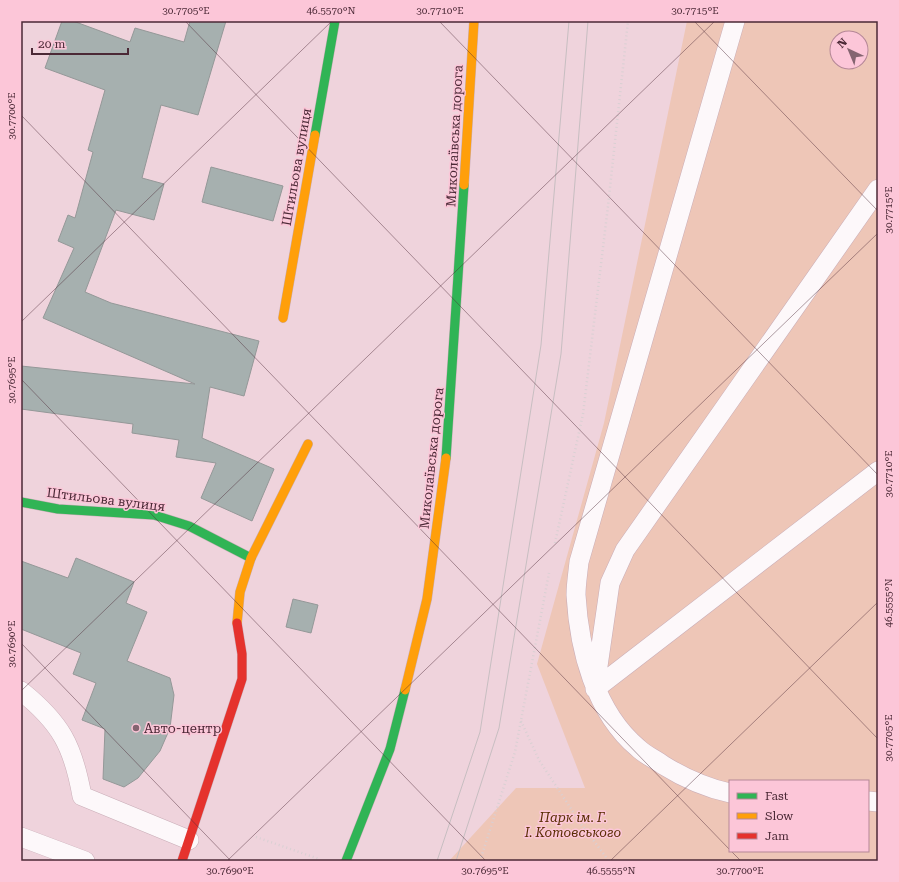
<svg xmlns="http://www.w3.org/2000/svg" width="899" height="882" font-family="'Roboto Serif',serif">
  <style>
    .green { fill: #eec6b7; fill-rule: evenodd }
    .building { fill: #a6b0af; stroke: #949898 }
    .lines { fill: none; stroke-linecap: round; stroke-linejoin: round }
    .lane-casing { stroke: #c9adb7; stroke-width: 20 }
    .fast-casing { stroke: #c9adb7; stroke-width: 10 }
    .slow-casing { stroke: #c9adb7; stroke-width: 10 }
    .jam-casing { stroke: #c9adb7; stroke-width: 10 }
    .path { stroke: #d9d0d3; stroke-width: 2.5; stroke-dasharray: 1 3; stroke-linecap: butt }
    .lane { stroke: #fdf8fa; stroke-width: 19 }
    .fast { stroke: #30b455; stroke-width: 9 }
    .slow { stroke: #ff9f0a; stroke-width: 9 }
    .jam { stroke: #e5322d; stroke-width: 9 }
    .tram { stroke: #c7bec1; stroke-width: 1 }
    .ticks { fill: none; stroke: #4b2936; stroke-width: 1; stroke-opacity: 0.45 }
    .poi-dot { fill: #846470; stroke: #fcc6d8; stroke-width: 1.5 }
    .labels { text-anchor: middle; stroke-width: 3; stroke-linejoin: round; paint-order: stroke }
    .street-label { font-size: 13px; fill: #4b2936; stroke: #fcc6d8 }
    .poi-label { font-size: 13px; fill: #4b2936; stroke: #fcc6d8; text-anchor: start }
    .park-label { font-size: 13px; font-style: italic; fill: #592d03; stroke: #fcc6d8 }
    .neatline { fill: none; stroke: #4b2936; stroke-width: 1.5 }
    .ticks-label { font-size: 10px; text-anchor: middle; fill: #4b2936 }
  </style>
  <rect width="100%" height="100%" fill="#efd3dc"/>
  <path class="green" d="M687 21H878V861H449L516 788H585L537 664 604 423ZM837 38H861V62H837ZM730 781H868V851H730Z"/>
  <path class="building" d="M62 21H73L130 42 135 28 184 42 190 21H226L198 115 161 105 142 178 164 184 154 220 116 210 85 292 111 303 259 341 244 396 210 387 202 438 274 469 252 521 201 498 216 463 176 457 179 440 132 433 133 424 21 409V366L195 384 43 318 74 248 58 241 68 215 75 218 93 152 88 150 105 90 45 68Z
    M211 167 283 186 273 221 202 202Z
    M76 558 134 582 126 603 147 612 127 661 170 678 174 695 170 728 160 751 138 778 124 787 103 779 105 729 82 720 96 683 73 674 81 653 21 629V561L68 578Z
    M293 599 318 605 311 633 286 627Z"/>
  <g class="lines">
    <defs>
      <path id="lane" d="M596 680 610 583 625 550 878 189
        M595 689 878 471
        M21 691C61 723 73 746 82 796L189 840
        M730 793C706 788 684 778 663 765 655 759 645 755 638 748 595 712 579 649 576 595 576 584 578 572 579 562L735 21
        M868 801 878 802
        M21 837 85 861"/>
      <path id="fast" d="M315 135 335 21
        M446 458 464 185
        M21 502 58 509 154 515 189 526 251 558
        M346 861 390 749 405 690"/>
      <path id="slow" d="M464 185 474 21
        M283 318 315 135
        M237 623 240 592 251 558 308 444
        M405 690 427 599 446 458"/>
      <path id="jam" d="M182 861 242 679V654L237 623"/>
    </defs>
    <use href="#lane" class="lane-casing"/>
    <use href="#fast" class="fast-casing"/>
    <use href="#slow" class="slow-casing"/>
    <use href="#jam" class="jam-casing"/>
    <path class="path" d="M555 543 583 414 608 206 628 21
      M521 721 539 760 581 824 609 861
      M256 837 319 859
      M480 861 515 752 549 573"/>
    <use href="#lane" class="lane"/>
    <use href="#fast" class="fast"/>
    <use href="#slow" class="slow"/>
    <use href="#jam" class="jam"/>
    <path class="tram" d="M437 861 480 732 541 345 569 21
      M456 861 499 728 561 354 588 21"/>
  </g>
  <path class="ticks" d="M185 21 878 739M439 21 878 475M694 21 878 211M21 115 730 850M21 322 332 21M21 379 486 861M21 643 231 861M21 691 715 21M731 851 741 861M227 861 878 233M610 861 878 602"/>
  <circle class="poi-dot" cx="136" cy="728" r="4"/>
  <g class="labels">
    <g class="street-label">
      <text transform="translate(454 136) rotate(-87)" y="5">Миколаївська дорога</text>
      <text transform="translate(296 167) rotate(-80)" y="5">Штильова вулиця</text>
      <text transform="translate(431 458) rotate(-84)" y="5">Миколаївська дорога</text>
      <text transform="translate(106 499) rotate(7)" y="5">Штильова вулиця</text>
    </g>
    <g class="poi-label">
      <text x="144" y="733">Авто-центр</text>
    </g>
    <g class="park-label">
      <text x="573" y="822">Парк ім. Г.<tspan x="573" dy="15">І. Котовського</tspan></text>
    </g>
  </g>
  <rect width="899" height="882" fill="none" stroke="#fcc6d8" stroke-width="44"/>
  <rect x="729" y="780" width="140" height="72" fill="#fcc6d8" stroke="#b58797"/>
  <rect x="737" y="793" width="20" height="6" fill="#30b455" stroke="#b58797"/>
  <text x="765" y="800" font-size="12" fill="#4b2936">Fast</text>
  <rect x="737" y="813" width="20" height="6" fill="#ff9f0a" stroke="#b58797"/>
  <text x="765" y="820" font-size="12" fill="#4b2936">Slow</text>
  <rect x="737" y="833" width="20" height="6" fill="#e5322d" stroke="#b58797"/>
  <text x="765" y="840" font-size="12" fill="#4b2936">Jam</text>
  <g transform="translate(849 50) rotate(316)"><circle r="19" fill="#fcc6d8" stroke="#b58797"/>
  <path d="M0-3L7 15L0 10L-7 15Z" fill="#846470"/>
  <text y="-6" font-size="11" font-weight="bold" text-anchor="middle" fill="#4b2936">N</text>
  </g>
  <path d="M32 48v6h96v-6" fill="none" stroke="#4b2936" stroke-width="2"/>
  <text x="38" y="48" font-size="12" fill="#4b2936" stroke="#fcc6d8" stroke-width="3" paint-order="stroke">20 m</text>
  <rect x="22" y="22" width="855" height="838" class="neatline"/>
  <g class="ticks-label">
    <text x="186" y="14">30.7705°E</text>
    <text x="331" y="14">46.5570°N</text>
    <text x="440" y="14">30.7710°E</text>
    <text x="695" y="14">30.7715°E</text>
    <text transform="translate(11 116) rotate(-90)" y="4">30.7700°E</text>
    <text transform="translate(888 210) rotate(-90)" y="4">30.7715°E</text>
    <text transform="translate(11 380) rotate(-90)" y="4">30.7695°E</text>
    <text transform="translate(888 474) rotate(-90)" y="4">30.7710°E</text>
    <text transform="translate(888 603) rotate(-90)" y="4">46.5555°N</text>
    <text transform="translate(11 644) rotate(-90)" y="4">30.7690°E</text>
    <text transform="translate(888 738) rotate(-90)" y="4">30.7705°E</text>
    <text x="230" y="874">30.7690°E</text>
    <text x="485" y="874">30.7695°E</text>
    <text x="611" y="874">46.5555°N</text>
    <text x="740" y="874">30.7700°E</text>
  </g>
</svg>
